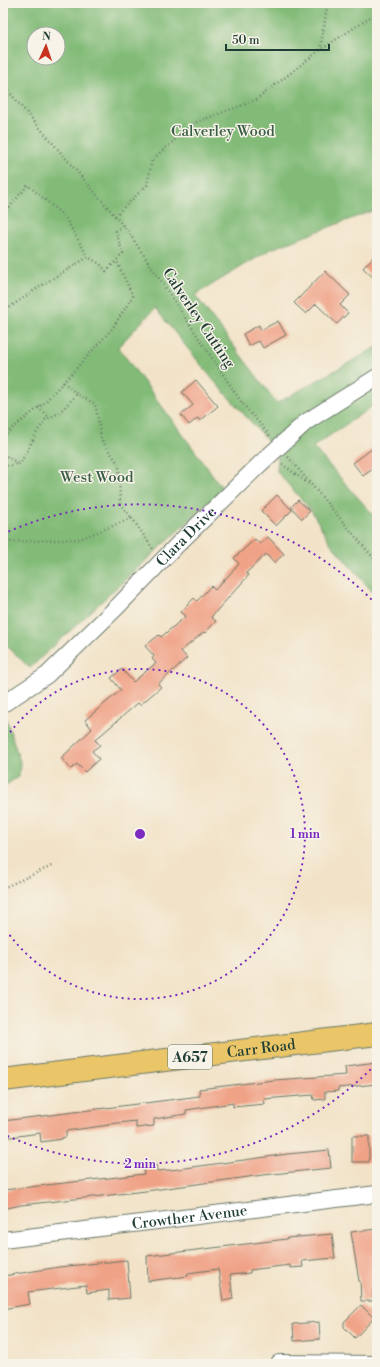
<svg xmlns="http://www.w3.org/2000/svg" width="380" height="1367" font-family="'Libre Bodoni',serif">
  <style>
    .forest { fill: #82bb78; stroke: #507c56; fill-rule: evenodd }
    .building { fill: #f0a286 }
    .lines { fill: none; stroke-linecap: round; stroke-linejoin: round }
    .minor-casing { stroke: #697768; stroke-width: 18 }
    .primary-casing { stroke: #697768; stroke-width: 24 }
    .path { stroke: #697768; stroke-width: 2.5; stroke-dasharray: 1 3; stroke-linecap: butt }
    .minor { stroke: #fff; stroke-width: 16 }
    .primary { stroke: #eac669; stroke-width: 22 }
    .minor-bridge-casing { stroke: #697768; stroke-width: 18; stroke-linecap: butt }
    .minor-bridge { stroke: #fff; stroke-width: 16 }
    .ring { fill: none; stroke: #7b2cbf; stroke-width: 2; stroke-dasharray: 2 4 }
    .labels { text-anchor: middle; stroke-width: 3; stroke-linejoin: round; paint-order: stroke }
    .shield { fill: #f7f3e8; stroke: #60746a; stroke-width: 1 }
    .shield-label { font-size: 14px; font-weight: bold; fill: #1f3d34 }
    .park-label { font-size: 15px; fill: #395d46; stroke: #f7f3e8 }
    .street-label { font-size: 15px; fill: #1f3d34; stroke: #f7f3e8 }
    .centre { fill: #7b2cbf; stroke: #f7f3e8; stroke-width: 2 }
    .ring-label { font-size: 12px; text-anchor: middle; font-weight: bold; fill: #7b2cbf; stroke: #f7f3e8; stroke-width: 3; stroke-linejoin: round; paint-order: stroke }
  </style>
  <rect width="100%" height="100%" fill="#f7f3e8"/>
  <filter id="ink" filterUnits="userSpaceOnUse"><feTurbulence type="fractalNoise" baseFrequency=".025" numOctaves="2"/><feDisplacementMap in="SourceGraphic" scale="8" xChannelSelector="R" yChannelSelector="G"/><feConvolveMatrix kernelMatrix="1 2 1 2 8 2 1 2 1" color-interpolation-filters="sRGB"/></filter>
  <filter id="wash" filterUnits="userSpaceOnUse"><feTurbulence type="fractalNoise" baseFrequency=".012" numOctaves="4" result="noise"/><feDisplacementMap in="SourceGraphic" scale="16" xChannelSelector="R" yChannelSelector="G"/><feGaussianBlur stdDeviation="0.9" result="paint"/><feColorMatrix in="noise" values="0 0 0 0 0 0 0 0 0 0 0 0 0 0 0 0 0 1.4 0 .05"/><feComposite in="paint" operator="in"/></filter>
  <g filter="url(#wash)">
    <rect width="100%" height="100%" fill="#f2e3c8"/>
    <path class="forest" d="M3 3H377V209L271 249 195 295 277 403 377 347V403L313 447 377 519V597L331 544 311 510 277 472 278 452 215 382 155 308 118 347 223 489 30 668 3 642ZM34 34H58V58H34Z
      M5 715 20 762 19 776 3 787V716Z"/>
    <g id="blocks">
      <path class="building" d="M377 253V281L363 268Z
        M325 271 350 295 340 305 348 313 337 324 316 304 306 314 294 303Z
        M278 321 286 335 263 348 259 341 249 346 243 334 259 325 261 330Z
        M196 380 218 406 200 421 198 418 189 425 181 415 193 405 182 392Z
        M377 445V466L363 476 353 463Z
        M277 495 292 510 276 526 261 511Z
        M298 500 310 511 302 519 291 507Z
        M268 537 284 554 274 563 266 554 246 573 249 575 211 617 216 621 205 633 204 632 181 651 187 658 158 684 161 687 140 705 138 703 95 740 100 745 92 751 99 759 85 772 77 764 71 769 61 758 92 729 85 720 121 690 111 678 122 669 133 682 156 663 152 659 154 656 145 646 159 635 161 637 186 616 181 612 194 598 197 601 211 586 215 590 239 564 234 558 255 539 260 544Z
        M377 1062V1084L338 1088V1091L325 1092V1099L314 1100 313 1095 264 1099 265 1104 233 1107V1103L186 1110V1114L154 1119V1126L136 1128V1121L109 1124V1125L66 1131V1137L62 1138V1139L41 1142 40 1133 3 1138V1121L200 1096 199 1089 216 1087 274 1080 346 1075 345 1066Z
        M352 1136H369V1162H352Z
        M329 1150 331 1168 263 1175 146 1191 21 1205 3 1209V1190L144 1174 143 1167 156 1165 157 1171 171 1170 288 1154Z
        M377 1229V1250L374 1251 377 1273V1289H373V1301H361L360 1281H359L351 1232Z
        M332 1234 335 1258 302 1261 303 1267 290 1268V1265L250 1270V1273L230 1275 233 1299 223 1301 218 1269 188 1273V1276L148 1281 147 1256 287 1239V1238Z
        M127 1260 130 1298 109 1300V1290L87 1293 86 1285 28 1292 30 1304 3 1309V1276L59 1267Z
        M361 1305 374 1318 355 1338 344 1327V1322Z
        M319 1322 320 1339 294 1341 293 1324Z"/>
    </g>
  </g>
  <g filter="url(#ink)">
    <use href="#blocks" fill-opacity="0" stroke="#697768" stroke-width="1"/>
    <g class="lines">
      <defs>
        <g id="minor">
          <path d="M306 422 377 377"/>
          <path id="s1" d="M3 704 47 675 117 607 179 543 261 463"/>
          <path id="s2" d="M3 1240 377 1194"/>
          <path d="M279 1363 375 1364"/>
        </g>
        <g id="primary">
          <path id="s3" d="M3 1080 377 1034"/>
        </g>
      </defs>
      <use href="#minor" class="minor-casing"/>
      <use href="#primary" class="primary-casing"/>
      <path class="path" d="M320 50 327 8 328 3
        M3 85 127 230 242 403 271 437
        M115 216 147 185 152 160 194 123 256 100 320 50 377 13
        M3 218 7 210 28 185 65 217 88 257
        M3 312 39 287 88 257 100 264 106 271 123 254 116 231 123 225
        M38 407 49 417
        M3 436 44 403 85 359 112 329 133 296 116 260
        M3 454 19 464
        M288 457 377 562
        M282 464 310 485
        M3 472 5 466 20 464 37 432 45 420 59 413 77 394
        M132 518 153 549
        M3 539 9 542 80 539 132 518 120 504 119 465 101 439 98 419 95 404 77 394 63 382
        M3 888 54 865"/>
      <use href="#minor" class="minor"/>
      <use href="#primary" class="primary"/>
      <defs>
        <path id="minor-bridge" d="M261 463 306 422"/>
      </defs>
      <use href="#minor-bridge" class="minor-bridge-casing"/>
      <use href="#minor-bridge" class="minor-bridge"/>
    </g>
  </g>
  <g class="ring">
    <path d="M3 742A165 165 0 1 1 3 926"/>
    <path d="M375 1065A330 330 0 0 1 3 1134M3 534A330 330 0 0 1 375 603"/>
  </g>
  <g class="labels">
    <rect class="shield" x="168" y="1045" width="44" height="24" rx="3"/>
    <g class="shield-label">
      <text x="190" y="1062">A657</text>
    </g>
    <g class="park-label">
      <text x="223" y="136">Calverley Wood</text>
      <text x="97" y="482">West Wood</text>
    </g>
    <g class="street-label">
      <text transform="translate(199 318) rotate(56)" y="5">Calverley Cutting</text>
      <text dy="5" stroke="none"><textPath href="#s1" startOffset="249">Clara Drive</textPath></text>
      <text dy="5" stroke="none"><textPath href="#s3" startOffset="260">Carr Road</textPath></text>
      <text dy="5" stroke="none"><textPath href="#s2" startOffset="188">Crowther Avenue</textPath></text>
    </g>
  </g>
  <circle cx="140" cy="834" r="6" class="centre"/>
  <g class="ring-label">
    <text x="305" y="838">1 min</text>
    <text x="140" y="1168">2 min</text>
  </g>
  <rect width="380" height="1367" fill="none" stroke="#f7f3e8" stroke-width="16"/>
  <g transform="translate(46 46) rotate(3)"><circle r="19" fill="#f7f3e8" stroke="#a1aaa0"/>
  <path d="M0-3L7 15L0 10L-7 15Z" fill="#c8321e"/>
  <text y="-6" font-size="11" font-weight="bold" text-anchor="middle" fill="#1f3d34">N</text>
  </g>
  <path d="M226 44v6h103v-6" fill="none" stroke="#1f3d34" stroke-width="2"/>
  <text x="232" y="44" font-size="12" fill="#1f3d34" stroke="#f7f3e8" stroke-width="3" paint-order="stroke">50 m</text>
</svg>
